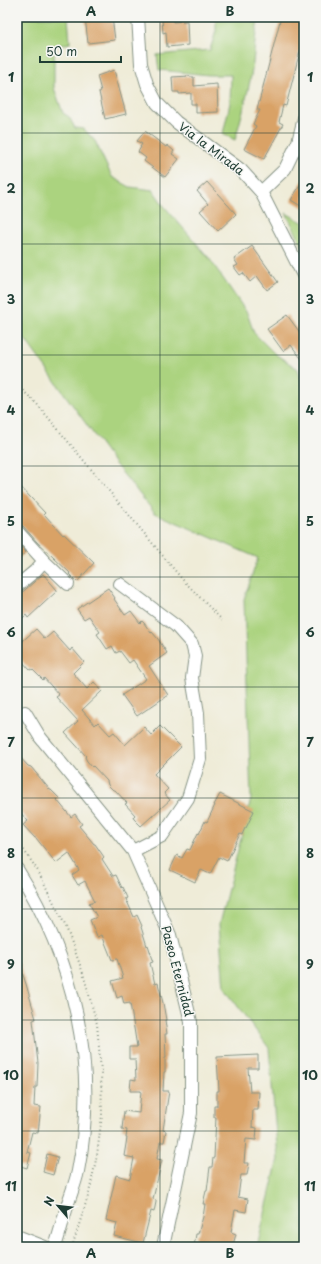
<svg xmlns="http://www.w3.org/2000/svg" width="321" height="1264" font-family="'Playpen Sans',sans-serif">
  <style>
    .green { fill: #abd37f; stroke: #65885a }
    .building { fill: #d9a266 }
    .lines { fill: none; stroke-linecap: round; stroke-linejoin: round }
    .minor-casing { stroke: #879486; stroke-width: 14 }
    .path { stroke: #879486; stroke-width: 2; stroke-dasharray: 1 3; stroke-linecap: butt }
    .minor { stroke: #fff; stroke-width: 12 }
    .grid { fill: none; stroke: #1f3d34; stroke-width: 1; stroke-opacity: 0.55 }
    .labels { text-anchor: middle; stroke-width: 3; stroke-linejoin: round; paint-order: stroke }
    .street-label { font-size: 12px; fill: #1f3d34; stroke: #f6f6f2 }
    .neatline { fill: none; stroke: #1f3d34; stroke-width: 1.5 }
    .grid-label { font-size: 13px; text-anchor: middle; font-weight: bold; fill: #1f3d34 }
  </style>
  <rect width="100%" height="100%" fill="#f6f6f2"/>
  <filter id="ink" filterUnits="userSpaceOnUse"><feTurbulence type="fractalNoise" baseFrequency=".025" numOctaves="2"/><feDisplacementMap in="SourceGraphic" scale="8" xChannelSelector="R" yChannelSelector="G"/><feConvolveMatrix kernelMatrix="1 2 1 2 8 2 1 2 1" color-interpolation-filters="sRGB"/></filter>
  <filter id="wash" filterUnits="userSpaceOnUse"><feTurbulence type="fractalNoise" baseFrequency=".012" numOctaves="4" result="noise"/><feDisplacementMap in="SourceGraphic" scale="16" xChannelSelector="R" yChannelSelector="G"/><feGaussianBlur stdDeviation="0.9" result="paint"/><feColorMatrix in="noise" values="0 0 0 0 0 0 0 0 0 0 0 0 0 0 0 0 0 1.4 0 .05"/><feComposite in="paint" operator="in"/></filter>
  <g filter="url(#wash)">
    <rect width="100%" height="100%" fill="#efecd8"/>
    <path class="green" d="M17 17H68L70 43 54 46V88L63 113 69 117 75 128 84 129 95 141 112 177 130 187 153 190 164 206 209 258 247 313 254 333 275 354 298 369 304 391V1247H257L278 1159 269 1048 224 988 219 924 251 799 244 599 258 558 155 513 115 464 17 328Z
      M216 17H259C254 36 255 56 251 76 247 97 241 118 235 140L223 134 230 103 231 75H209L159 70 157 55 210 50 216 31Z
      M286 213 304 223V249Z"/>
    <g id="blocks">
      <path class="building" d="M85 17H112L115 40 88 43Z
        M281 17H304V35L286 106 283 105 279 122 283 124 264 159 244 149 256 126 253 124 260 110H257Z
        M162 19H173V22L187 21 188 45 167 47 166 32 163 33Z
        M114 70 126 114 105 119 99 92 101 91 97 76Z
        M190 76V77H194V86L217 84 218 112 196 113V104H191V93L179 94V92H173L172 77Z
        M145 131 166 147 167 145 174 151 172 154 179 159 165 177 144 161 146 158 138 152 141 147H140L142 144 137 141Z
        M304 179V208L291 200Z
        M207 182 236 214 218 231 200 211 208 204 197 191Z
        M252 246 278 282 267 290 257 276 250 282 243 273 240 275 234 267 238 265 234 259Z
        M287 315 304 338V362L291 345 283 351 267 329Z
        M17 483 45 513 44 514 63 535 64 534 94 563 77 582 69 574 70 573 37 542 23 526 17 524Z
        M17 542 26 552 17 560Z
        M43 574 57 590V591L28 618 26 615 17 623V597Z
        M108 588 115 598 114 599 125 615 131 611 140 623 142 621 144 623 151 633 152 632 158 639 167 653 149 666 168 695 137 716 122 695 146 679 133 660 129 663 120 651 116 653 112 646 107 649 97 634 100 632 89 616 84 619 77 609Z
        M36 629 45 639 53 632 70 651 72 648 84 662 73 673 87 689 94 682 102 691 82 710 95 725 98 722 110 735 114 732 125 745 144 727 151 735 160 726 181 747 154 774 168 789 164 793 170 800 141 826 134 819 133 817 135 815 125 804 127 803 115 790H113L108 785 107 781 93 766 92 767 87 761 85 757 86 756 65 733 78 721 56 697 59 695 44 678 43 680 32 669 30 670 21 660H22L17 654V646Z
        M17 754 28 766 31 767 50 790H51L59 798 57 800 71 817 75 814 82 824 79 826 94 844H95L104 857 102 859 113 876 116 875 122 888 123 887 128 898 126 899 134 917 137 915 142 926 141 927 147 946 148 945 151 954H150L153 962 150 963 155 984 158 983 163 1003 166 1020H165L167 1034H165L166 1058H165V1072H164L163 1091H169L163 1130 166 1131 164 1142H160L157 1159 162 1160 153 1199 156 1200V1202L154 1212 151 1211 143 1243 114 1236 117 1223 106 1220 116 1175 130 1179 134 1158 124 1156 127 1138H126L127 1130 122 1129 124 1111 139 1113 141 1091H130L131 1079 136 1080 135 1059H129V1047H137L130 1003 124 1004 122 996 117 998 112 981 123 978 117 959 112 960 102 935 97 937 90 920 97 917 89 903 95 901 85 881 78 885 72 875 79 870 69 853 56 863 36 838H35L23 825 28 821 17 809Z
        M220 794 254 811 246 828H245L242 835 240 834 227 861 219 857 210 874 201 870 195 882 170 870 177 855 182 858 187 849 190 850 198 833 199 834 205 821 207 822 215 805H214Z
        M17 961 19 963 26 984 36 1019 33 1020 38 1063 37 1087H35L34 1106 41 1107 38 1133 32 1132 27 1152 31 1153 27 1168 17 1165Z
        M258 1055V1068H248L250 1092H259L258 1110H253L252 1127 257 1128 256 1140 246 1139 244 1163H249L247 1175H241L238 1197 248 1199 246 1212 235 1210 231 1232 236 1234 233 1245 228 1244 227 1247H194L196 1234H198L203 1217 205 1204H203L206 1191H207L210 1167H212L213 1158H214L216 1117H214V1106H217V1091H219L217 1057Z
        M47 1154 58 1157 53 1175 43 1172Z"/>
    </g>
  </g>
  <g filter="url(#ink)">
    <use href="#blocks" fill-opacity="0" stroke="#879486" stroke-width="1"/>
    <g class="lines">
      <defs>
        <path id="minor" d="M138 17 141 64 147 84 157 103 176 122 241 170 261 192 304 277
          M261 192 285 169 298 142 304 118
          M17 531 44 561 68 584
          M120 584 176 626 192 644 195 656 192 678 198 713 200 759 188 798 162 836 133 851
          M17 586 35 571 44 561
          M25 712 40 737 133 851 170 935 191 1022V1113L163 1247
          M17 869C74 959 99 1066 78 1171 76 1181 72 1191 69 1200 64 1216 60 1232 55 1247
          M17 1236 45 1247"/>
      </defs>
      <use href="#minor" class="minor-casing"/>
      <path class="path" d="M17 385 37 404 182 579 222 620
        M17 840 38 871 66 927 83 973 97 1024 101 1071 102 1115 97 1155 89 1193 72 1247"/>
      <use href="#minor" class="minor"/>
    </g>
  </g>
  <path class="grid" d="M160 17V1247M17 133H304M17 244H304M17 355H304M17 466H304M17 577H304M17 687H304M17 798H304M17 909H304M17 1020H304M17 1131H304"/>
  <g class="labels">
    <g class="street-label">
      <text transform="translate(211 149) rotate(37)" y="4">Via la Mirada</text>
      <text transform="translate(177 971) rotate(75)" y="4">Paseo Eternidad</text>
    </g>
  </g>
  <rect width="321" height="1264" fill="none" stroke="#f6f6f2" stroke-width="44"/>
  <g transform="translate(58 1206) rotate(298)" stroke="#f6f6f2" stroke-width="3" paint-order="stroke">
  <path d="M0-3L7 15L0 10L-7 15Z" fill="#1f3d34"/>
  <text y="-6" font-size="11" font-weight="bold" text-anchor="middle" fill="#1f3d34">N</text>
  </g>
  <path d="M40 56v6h81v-6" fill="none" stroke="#1f3d34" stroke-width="2"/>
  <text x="46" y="56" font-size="12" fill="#1f3d34" stroke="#f6f6f2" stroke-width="3" paint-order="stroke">50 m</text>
  <rect x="22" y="22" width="277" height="1220" class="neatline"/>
  <g class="grid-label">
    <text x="91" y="16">A</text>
    <text x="230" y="16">B</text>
    <text x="11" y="82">1</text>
    <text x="310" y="82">1</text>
    <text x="11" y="193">2</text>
    <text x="310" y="193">2</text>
    <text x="11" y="304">3</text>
    <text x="310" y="304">3</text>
    <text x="11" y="415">4</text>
    <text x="310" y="415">4</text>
    <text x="11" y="526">5</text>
    <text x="310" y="526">5</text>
    <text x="11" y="637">6</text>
    <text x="310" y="637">6</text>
    <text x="11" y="747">7</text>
    <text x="310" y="747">7</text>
    <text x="11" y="858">8</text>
    <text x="310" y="858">8</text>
    <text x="11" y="969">9</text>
    <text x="310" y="969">9</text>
    <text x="11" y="1080">10</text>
    <text x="310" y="1080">10</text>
    <text x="11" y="1191">11</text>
    <text x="310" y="1191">11</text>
    <text x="91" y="1258">A</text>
    <text x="230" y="1258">B</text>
  </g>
</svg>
